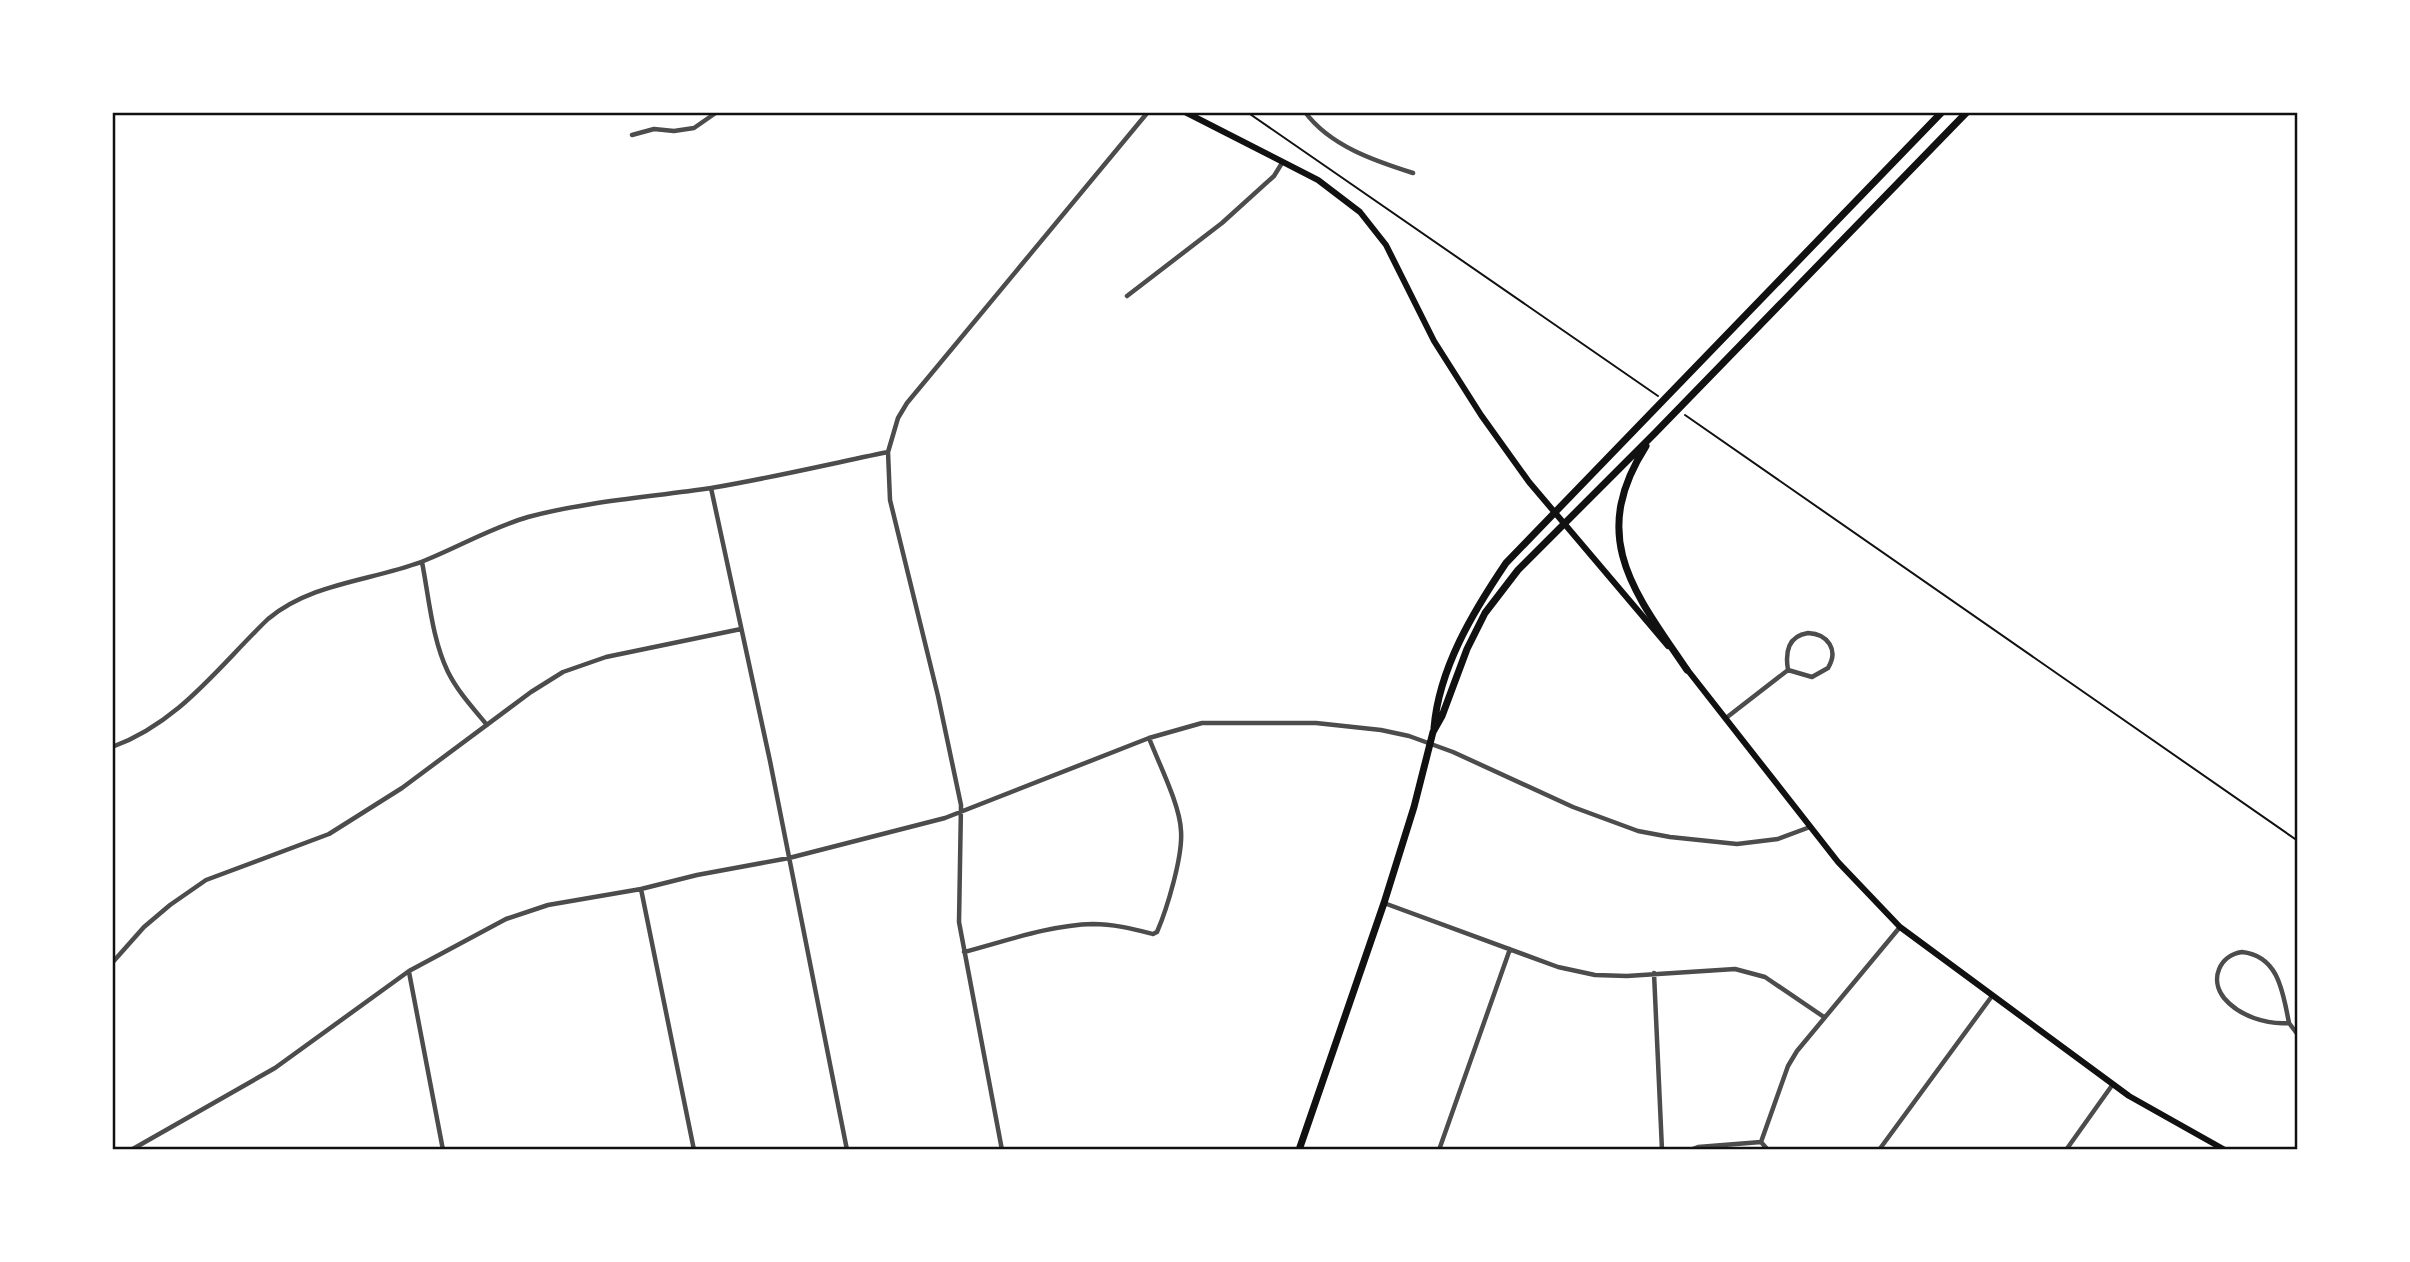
<svg xmlns="http://www.w3.org/2000/svg" width="2410" height="1262" font-family="'Fira Sans',sans-serif">
  <style>
    .lines { fill: none; stroke-linecap: round; stroke-linejoin: round }
    .path { stroke: #111; stroke-width: 2 }
    .minor { stroke: #4c4c4c; stroke-width: 4.5 }
    .secondary { stroke: #111; stroke-width: 6 }
    .primary { stroke: #111; stroke-width: 7 }
    .neatline { fill: none; stroke: #111; stroke-width: 2.5 }
  </style>
  <rect width="100%" height="100%" fill="#fff"/>
  <g class="lines">
    <path class="path" d="M1247 112 1658 396
      M1685 415 2298 841"/>
    <path class="minor" d="M1305 112C1330 146 1375 161 1413 173
      M632 135 654 129 674 131 694 128 717 112
      M1127 296 1222 223 1274 176 1282 163
      M711 488 770 761 847 1150
      M422 562C429 598 432 639 448 672 458 692 473 708 487 725
      M1808 633C1828 634 1839 650 1828 668L1812 677 1788 670C1785 652 1788 636 1808 633Z
      M1726 718 1788 670
      M112 747C179 723 219 666 268 619 311 583 370 581 421 562 457 548 490 528 528 517 588 501 651 497 711 488 771 478 829 464 888 452
      M641 889 694 1150
      M1384 903 1558 967 1595 975 1627 976 1735 969 1765 977 1824 1017
      M964 952C1006 941 1050 925 1093 924 1114 924 1133 929 1153 934L1157 932C1167 909 1183 856 1181 831 1180 805 1159 764 1149 738
      M2242 952C2279 956 2283 993 2289 1023 2267 1025 2239 1016 2224 998 2209 979 2220 955 2242 952Z
      M112 963 144 927 170 905 206 880 329 834 402 788 531 692 563 672 606 657 741 629
      M409 972 443 1150
      M1654 973 1662 1150
      M2289 1023 2298 1035
      M1761 1142 1788 1066 1797 1051 1900 927
      M131 1150 275 1068 409 971 506 919 548 905 641 889 697 875 789 858 945 818 1149 738 1202 723H1316L1381 730 1409 736 1453 752 1573 807 1638 831 1670 837 1737 844 1778 839 1810 827
      M1002 1150 959 922 961 805 938 696 890 500 888 452 898 418 907 403 1148 112
      M1439 1150 1510 949
      M1690 1150 1698 1147 1761 1142 1768 1150
      M1879 1150 1992 996
      M2066 1150 2113 1084"/>
    <path class="secondary" d="M1185 112 1318 180 1360 212 1386 245 1434 341 1481 415 1529 482 1668 646
      M1686 668 1838 862 1900 927 2129 1096 2225 1150"/>
    <path class="primary" d="M1646 446C1587 538 1635 593 1687 670
      M1434 728C1439 668 1473 612 1506 563L1942 112
      M1299 1150 1384 903 1414 807 1433 732 1442 716 1467 649 1485 613 1518 570 1655 433 1967 112"/>
  </g>
  <rect width="2410" height="1262" fill="none" stroke="#ffffff" stroke-width="228"/>
  <rect x="114" y="114" width="2182" height="1034" class="neatline"/>
</svg>
